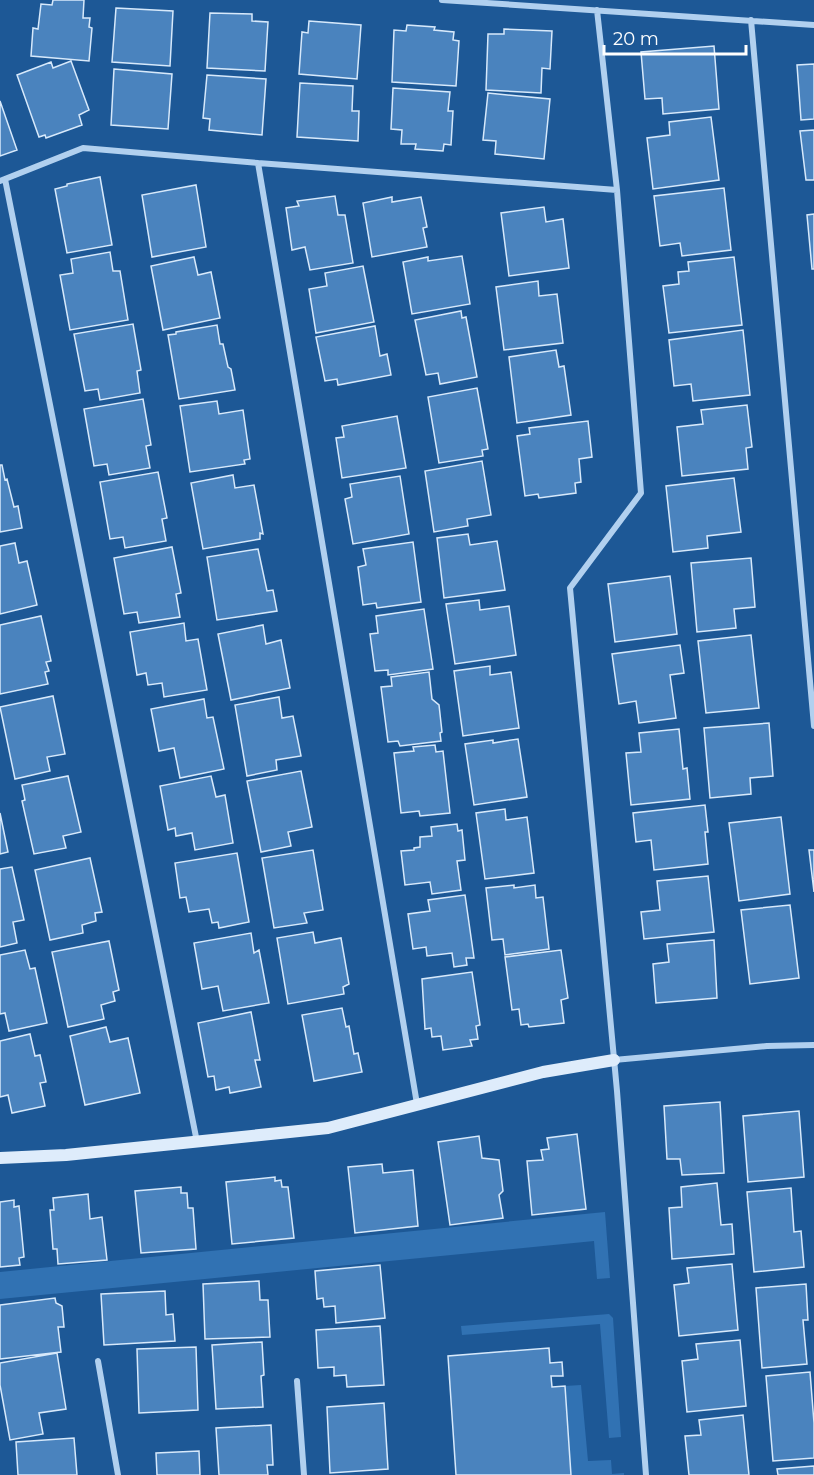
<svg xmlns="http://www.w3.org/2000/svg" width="814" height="1475" font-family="Montserrat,sans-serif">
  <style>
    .green { fill: #3172b3 }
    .building { fill: #4a83be; stroke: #d7e9fb; stroke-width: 1.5 }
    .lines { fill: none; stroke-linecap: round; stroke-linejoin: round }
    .street { stroke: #b1d0ef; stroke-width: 6 }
    .secondary { stroke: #deecfb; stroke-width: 12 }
  </style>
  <rect width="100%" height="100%" fill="#1d5896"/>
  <path class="green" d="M605 1212 610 1278 597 1279 594 1241 0 1299V1272Z
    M609 1314 613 1318 621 1437 609 1438 600 1324 462 1335 461 1326Z
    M581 1385 588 1461 611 1460 612 1474 624 1473V1475H571L565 1386Z"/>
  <path class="building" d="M53 0H84L83 18H90L89 27 92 28 89 61 31 56 33 28 38 29 41 4 52 5Z
    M116 8 173 11 170 66 112 62Z
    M210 13 252 14V21L268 22 265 71 207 68Z
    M309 21 361 25 357 79 299 74 302 32 308 33Z
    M407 25 435 27 434 30 454 32 453 40 459 41 456 86 392 82 394 30 406 31Z
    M504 29 552 31 550 69 542 68 541 93 486 90 488 34H504Z
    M714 46 719 109 663 114 662 98 645 99 641 52Z
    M71 61 89 110 79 115 82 125 46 138 45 135 39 137 17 75 51 62 53 68Z
    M814 64V119L801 120 797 65Z
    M114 69 172 74 168 129 111 125Z
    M207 75 266 79 262 135 209 130 210 119 203 118Z
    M300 83 353 86 352 111H359L358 141 297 137Z
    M393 88 450 92 448 111H453L451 145 444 144 443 151 415 149 416 144H401L402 130 391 129Z
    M488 93 550 99 544 159 495 154 496 141 483 140Z
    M0 101 17 150 0 156Z
    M711 117 719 180 653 189 647 138 670 135 669 122Z
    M814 130V180H806L800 131Z
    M100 177 112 245 67 253 55 189 67 186V184Z
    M196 185 206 247 152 257 142 195Z
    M724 188 731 250 682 256 680 243 660 246 654 196Z
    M335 196 338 215H345L353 263 310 270 305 247 292 250 286 208 299 206 297 201Z
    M392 197V202L421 197 427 227 423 228 427 247 372 257 363 203Z
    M544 207 546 222 563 219 569 268 509 276 501 213Z
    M814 214V269H812L807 215Z
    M110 252 113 271H120L128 320 70 330 60 275 73 273 71 259Z
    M462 256 470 304 412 314 403 262 428 257V261Z
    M194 257 198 275 211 272 220 318 163 330 151 266Z
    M734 257 742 325 669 333 663 286 679 284 678 272 689 271 688 262Z
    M363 266 374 322 316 333 309 289 327 286 325 273Z
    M538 281 539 296 557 294 563 343 504 350 496 287Z
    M461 311 462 318 466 317 477 377 440 384 438 373 426 375 415 320Z
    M133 324 141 370 137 371 140 393 100 400 98 389 85 391 74 334Z
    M217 325 220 344H223L228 367 231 369 235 390 179 399 168 335 176 334V332Z
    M375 326 380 356 387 354 391 375 338 385 337 379 325 381 316 337Z
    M743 330 750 395 693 401 691 384 674 386 669 340Z
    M556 350 559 367 564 366 571 415 517 423 509 357Z
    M477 388 488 449 482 450 483 456 439 463 428 397Z
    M143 399 151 445 146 446 150 468 109 475 107 464 94 466 84 409Z
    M217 401 219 414 243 410 250 459 244 460 245 464 190 472 180 406Z
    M747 405 752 447 746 448 748 469 682 476 677 427 703 424 701 410Z
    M397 416 406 468 342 478 336 438 344 437 342 426Z
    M588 421 592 457 579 459 581 482 575 483 576 493 539 498 538 494 525 496 517 436 530 434 529 428Z
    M482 461 491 515 467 519 468 526 434 532 425 471Z
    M0 465H2L5 480 7 479 14 507 18 506 22 528 0 532Z
    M158 472 167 518 162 519 166 541 125 548 123 537 110 539 100 482Z
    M233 475 235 488 254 485 263 534 260 533V539L203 549 191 483Z
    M400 476 409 534 353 544 345 499 352 497 350 484Z
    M734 478 741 532 707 536 708 548 673 552 666 486Z
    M468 534 470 545 497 541 505 590 444 598 437 538Z
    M413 542 421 602 377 608 376 603 363 605 358 567 366 565 363 549Z
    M15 543 19 563 27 561 37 605 0 614V546Z
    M172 547 181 593 176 594 180 617 139 623 137 612 124 614 114 558Z
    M258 549 267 591 273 590 277 611 217 620 207 557Z
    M751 558 755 607 734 609 736 628 697 632 691 563Z
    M670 576 677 634 615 642 608 584Z
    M479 600 480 610 509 606 516 655 455 664 446 604Z
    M424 609 433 669 388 675V670L375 671 370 634 378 633 376 616Z
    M41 616 51 661 46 662 49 671 45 672 48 684 0 694V625Z
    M184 623 186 641 198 639 207 690 164 697 162 683 148 685 146 673 137 675 130 632Z
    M263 625 266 644 281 640 290 688 231 700 218 634Z
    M751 635 759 708 706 713 698 641Z
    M680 645 684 673 670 675 676 718 639 723 636 701 619 704 612 654Z
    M490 666V675L511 672 519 728 463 736 454 671Z
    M429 672 432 699 439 705 442 732 440 733 441 741 400 746 398 741 388 742 381 687 392 686 391 677Z
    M53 696 65 754 47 757 50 771 15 779 0 707Z
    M279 697 282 718 293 716 301 756 276 760 277 770 247 776 235 705Z
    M204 699 207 718 213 717 224 769 180 778 174 748 159 751 151 709Z
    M769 723 773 776 750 778 751 794 710 798 704 728Z
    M679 729 683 769 687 768 690 799 631 805 626 753 641 752 639 733Z
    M518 739 527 797 474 805 465 744 493 740V743Z
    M435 745 436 752 443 751 450 813 420 816 419 811 401 813 394 753 414 751 413 747Z
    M301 771 312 827 288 832 291 846 261 852 247 781Z
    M68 776 81 832 63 836 66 848 34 854 22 801 25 800 22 785Z
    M211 776 216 797 225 795 233 843 195 850 192 833 176 836 175 828 168 830 160 786Z
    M705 805 708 832H705L708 864 654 870 651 840 636 842 633 813Z
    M505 809 506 820 527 817 534 873 485 879 476 813Z
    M0 813 8 852 0 854Z
    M781 817 790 894 739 901 729 823Z
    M457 824 458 831 462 830 465 860 457 861 461 890 432 894 430 882 405 885 401 851 414 850V848L420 847V837L432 836 431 827Z
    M313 850 323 910 304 913 307 923 274 928 262 858Z
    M809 850H814V892Z
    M237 853 249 922 219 928 218 922 212 923 209 909 189 912 186 897 180 898 175 863Z
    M90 858 102 912 95 913 96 921 82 925 83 933 50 940 35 870Z
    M12 867 24 920 13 922 17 943 0 947V869Z
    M708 876 714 932 644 939 641 912 660 910 657 881Z
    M514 885V888L535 885 536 898 543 897 549 949 505 955 503 939 492 940 486 888Z
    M465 895 474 958H466L467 965 454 967 452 953 427 956 426 947 413 949 408 914 430 911 428 900Z
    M790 905 799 978 750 984 741 910Z
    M313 932 315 943 341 938 349 984 343 987 344 994 288 1004 277 938Z
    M251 933 254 953 259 950 269 1003 223 1011 218 986 202 989 194 943Z
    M714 940 717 998 656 1003 653 964 669 962 667 944Z
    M109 941 119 990 113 992 115 1001 101 1005 104 1019 68 1027 52 952Z
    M25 950 30 969 35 968 47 1023 9 1031 5 1013 0 1014V955Z
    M561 950 568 998 561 1000 564 1023 529 1027 528 1024 521 1025 519 1009 512 1010 505 957Z
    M472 972 480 1025 476 1026 478 1039 470 1040 472 1046 443 1050 441 1036 432 1037 431 1028 425 1029 422 979Z
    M342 1008 346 1027 349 1026 354 1054 358 1053 362 1072 314 1081 302 1015Z
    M251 1012 260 1060H255L261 1087 230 1093 229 1087 216 1090 214 1076 208 1077 198 1023Z
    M106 1027 110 1042 128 1038 140 1093 85 1105 70 1036Z
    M30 1034 35 1056 40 1055 46 1082 40 1083 45 1106 12 1113 8 1095 0 1097V1041Z
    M720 1102 724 1173 682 1175 680 1159H667L664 1106Z
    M799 1111 804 1177 748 1182 743 1116Z
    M577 1134 586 1209 532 1215 527 1161 543 1160 541 1150 549 1149 547 1138Z
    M479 1136 482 1158 499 1160 503 1191 499 1195 503 1218 450 1225 438 1142Z
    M382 1164 383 1173 413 1170 418 1226 355 1233 348 1167Z
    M275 1177V1181L281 1180 282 1187H288L294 1238 232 1244 226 1182Z
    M717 1183 721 1225 732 1224 734 1254 672 1259 669 1208 682 1207 681 1187Z
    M181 1187V1193H187L188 1208H193L196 1249 141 1253 135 1191Z
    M791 1188 794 1232 801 1231 804 1267 754 1272 747 1192Z
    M88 1194 90 1219 102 1217 107 1260 58 1264 57 1249H53L50 1210H54L53 1198Z
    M14 1200V1207L19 1206 24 1257 19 1258 20 1265 0 1267V1202Z
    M732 1264 738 1330 679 1336 674 1285 689 1283 687 1268Z
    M380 1265 385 1318 336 1323 335 1306 324 1307 323 1298 317 1299 315 1271Z
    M259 1281 260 1300H268L270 1337 205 1339 203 1284Z
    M806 1284 808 1320H803L807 1364 762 1368 756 1288Z
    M165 1291 166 1315 173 1314 175 1341 104 1345 101 1294Z
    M55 1298 56 1303 62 1306 64 1327H58L61 1352 0 1359V1305Z
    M380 1326 384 1385 347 1387 346 1375 334 1376V1367L318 1368 316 1330Z
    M740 1340 746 1406 687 1412 682 1361 698 1359 696 1344Z
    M262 1342 264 1375 261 1376 263 1407 216 1409 212 1345Z
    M196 1347 198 1410 139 1413 137 1349Z
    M549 1348 550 1363 562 1362 563 1376H551L552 1387 565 1386 571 1475H456L448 1356Z
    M57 1353 66 1409 39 1413 43 1434 10 1440 0 1385V1363Z
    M810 1372 814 1423V1458L773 1461 766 1376Z
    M384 1403 388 1469 330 1473 327 1407Z
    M743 1415 749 1475H689L685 1436 701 1435 699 1420Z
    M271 1425 273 1465H267L268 1475H219L216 1428Z
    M74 1438 77 1475H18L16 1442Z
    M199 1451 200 1475H157L156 1453Z
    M814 1466V1475H778L777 1469Z"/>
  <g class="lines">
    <path class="street" d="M442 0 814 25
      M597 10 617 190 641 493 570 588 617 1091 646 1475
      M751 20 814 726
      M258 163 417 1104
      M5 179 197 1142
      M0 181 83 148 258 163 617 190
      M614 1060 767 1046 814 1045
      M98 1361 118 1475
      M297 1381 304 1475"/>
    <path class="secondary" d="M0 1158 66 1155 328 1128 543 1072 614 1060"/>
  </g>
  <path d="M604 45v9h142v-9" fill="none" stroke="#ffffff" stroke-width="3"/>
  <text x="613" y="45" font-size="18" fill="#ffffff" stroke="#1d5896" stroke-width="4.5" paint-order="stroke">20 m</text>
</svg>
